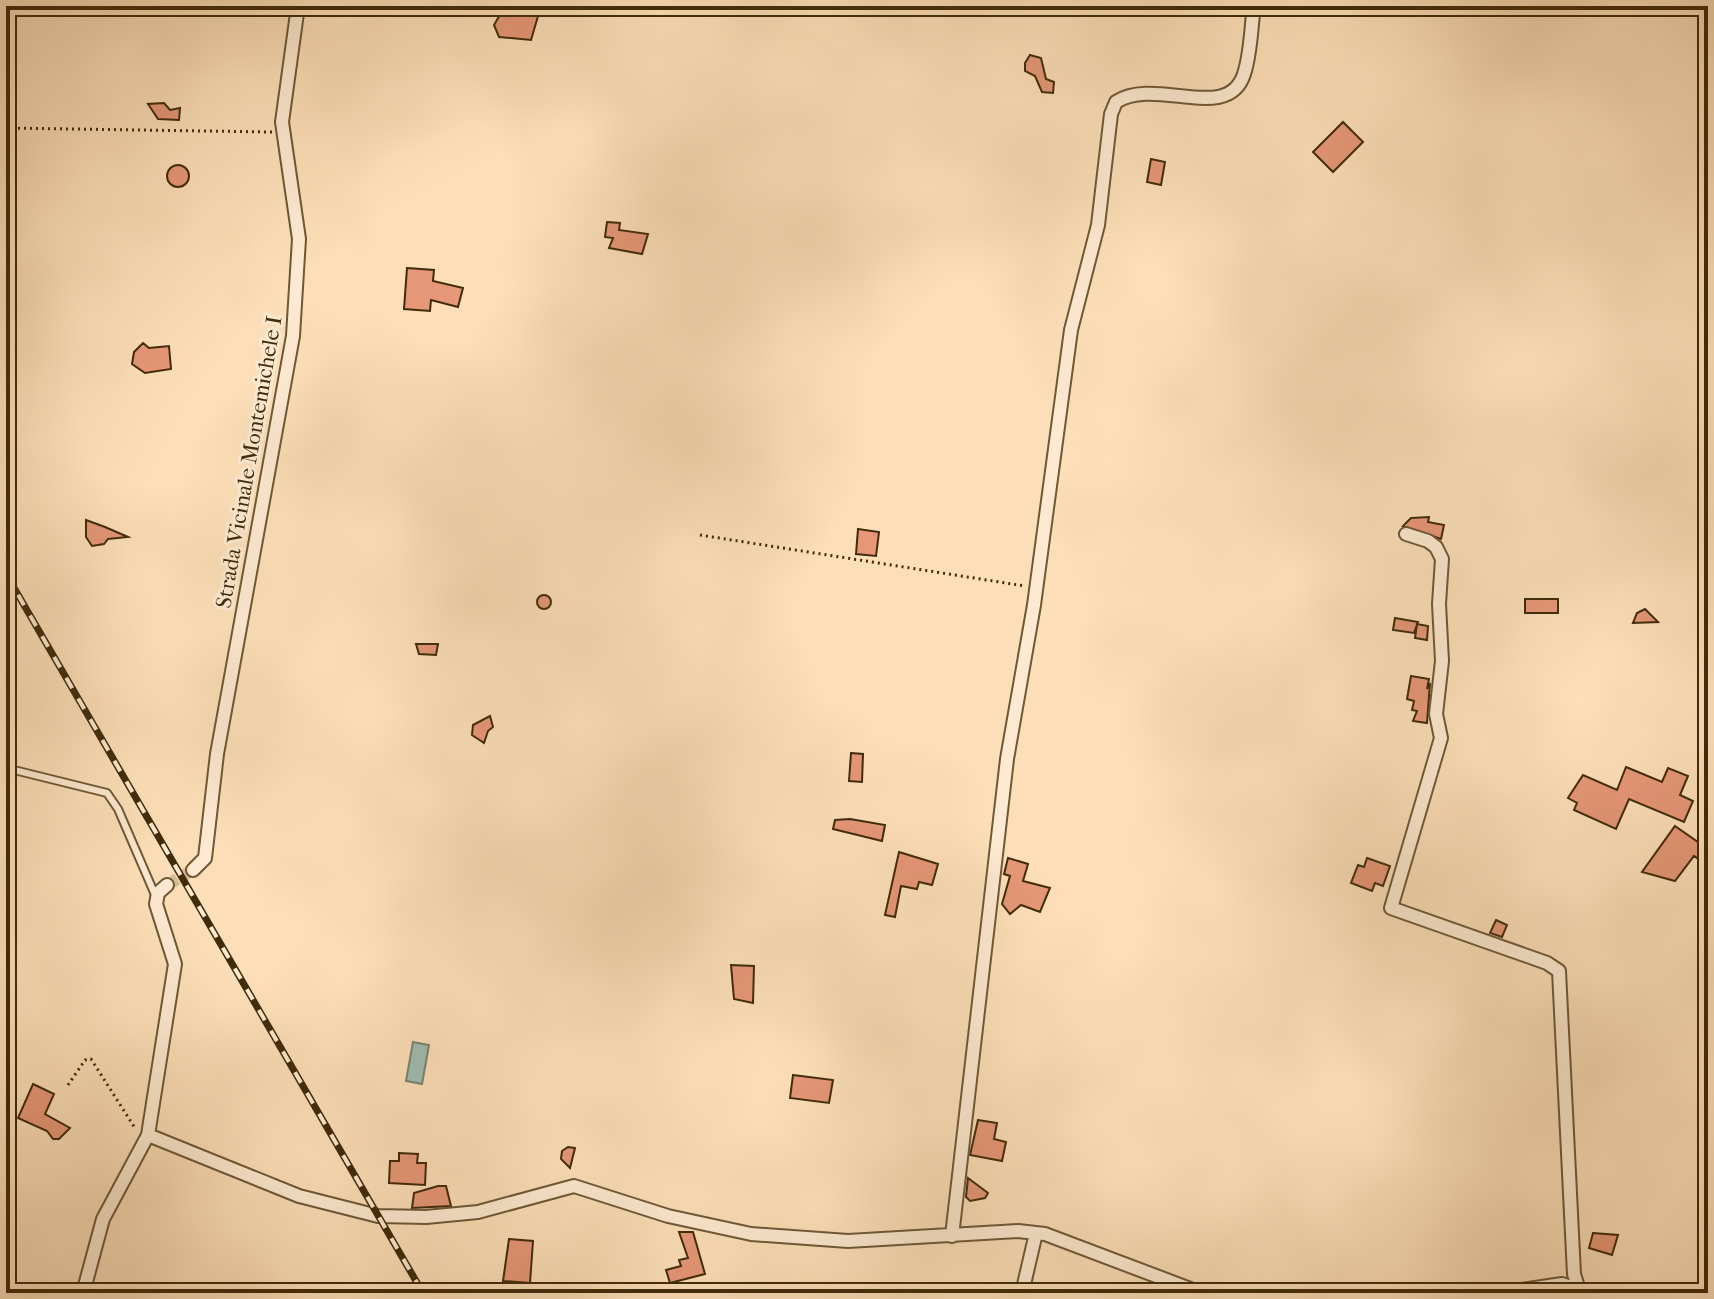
<svg xmlns="http://www.w3.org/2000/svg" width="1714" height="1299" font-family="'IM FELL French Canon',serif">
  <style>
    .water { fill: #9fbcb3; stroke: #798270; stroke-width: 2 }
    .building { fill: #e69777; stroke: #402b0b; stroke-width: 2 }
    .lines { fill: none; stroke-linecap: round; stroke-linejoin: round }
    .minor-tunnel { stroke: #d6bb95; stroke-width: 12; stroke-dasharray: 12 6; stroke-linecap: butt }
    .service-casing { stroke: #6f5836; stroke-width: 10 }
    .minor-casing { stroke: #6f5836; stroke-width: 16 }
    .path { stroke: #402b0b; stroke-width: 3; stroke-dasharray: 2 4; stroke-linecap: butt }
    .service { stroke: #fdead1; stroke-width: 6 }
    .minor { stroke: #fdead1; stroke-width: 12 }
    .rail-casing { stroke: #402b0b; stroke-width: 7 }
    .rail { stroke: #fdead1; stroke-width: 4; stroke-dasharray: 12; stroke-linecap: butt }
    .labels { text-anchor: middle; stroke-width: 6; stroke-linejoin: round; paint-order: stroke }
    .street-label { font-size: 22px; fill: #402b0b; stroke: #fdead1 }
  </style>
  <rect width="100%" height="100%" fill="#fcdfb8"/>
  <filter id="stains"><feTurbulence type="fractalNoise" baseFrequency=".0025" numOctaves="4"/><feColorMatrix values="0 0 0 0 .2 0 0 0 0 .09 0 0 0 0 .02 0 0 0 .5 -.17"/></filter>
  <radialGradient id="worn" r=".72"><stop offset=".6" stop-color="#630" stop-opacity="0"/><stop offset="1" stop-color="#630" stop-opacity=".3"/></radialGradient>
  <path class="water" d="M413 1042 429 1045 422 1084 406 1081Z"/>
  <path class="building" d="M505 6H541L531 40 499 37 494 25Z
    M1030 55 1041 58 1046 79 1054 82 1053 93 1042 92 1035 76 1025 71V63Z
    M164 103 170 110 180 108 179 120 158 119 148 104Z
    M1343 122 1363 142 1333 172 1313 152Z
    M1151 159 1165 162 1161 185 1147 182Z
    M167 176a11 11 0 1 1 22 0a11 11 0 1 1-22 0Z
    M607 222 620 223 619 230 648 234 642 254 609 248 613 238 605 237Z
    M407 268 434 270 433 281 463 288 458 307 431 300 430 311 404 309Z
    M143 343 149 348 169 346 171 369 145 373 132 364 134 352Z
    M1429 517 1428 522 1444 525 1441 539 1403 526 1411 518Z
    M86 520 105 527 128 537 108 539 104 544 92 546 86 537Z
    M858 529 879 532 876 556 856 554Z
    M537 602a7 7 0 1 1 14 0a7 7 0 1 1-14 0Z
    M1525 599H1558V613H1525Z
    M1645 609 1658 622 1633 623 1637 613Z
    M1395 618 1418 622 1414 633 1393 630Z
    M1417 624 1428 626 1427 640 1415 638Z
    M416 644H438L436 655 419 654Z
    M1411 676 1429 679 1427 689 1430 683 1427 723 1413 721 1417 711 1412 710 1414 701 1407 699Z
    M490 716 493 727 488 731 484 743 472 735 473 725Z
    M851 753 863 754 862 782 849 781Z
    M1626 767 1662 782 1668 768 1688 776 1680 795 1693 801 1684 822 1629 799 1616 829 1574 810 1577 803 1568 798 1583 775 1617 790Z
    M850 819 885 825 882 841 833 829 835 820Z
    M1675 826 1698 842 1708 827V866L1694 856 1675 881 1642 872Z
    M899 852 938 864 932 885 919 882 917 889 901 886 895 917 885 915Z
    M1008 858 1028 864 1023 881 1050 888 1040 912 1021 905 1010 914 1002 904 1010 876 1004 874Z
    M1367 858 1390 866 1383 886 1375 883 1372 891 1351 883 1358 865 1364 867Z
    M1496 920 1507 925 1502 937 1490 933Z
    M731 965 754 966 753 1003 734 999Z
    M793 1075 833 1080 829 1103 790 1098Z
    M33 1084 54 1094 45 1114 70 1128 59 1139H53L47 1131 18 1118Z
    M978 1120 997 1123 994 1139 1006 1142 1002 1161 970 1155Z
    M568 1147 575 1148 570 1168 561 1159 562 1151Z
    M399 1153 418 1154 417 1163H426L425 1185 389 1183 390 1161H399Z
    M968 1178 988 1193 985 1198 970 1201 966 1197Z
    M438 1186H446L451 1206 412 1208 414 1193Z
    M679 1232H693L705 1274 670 1283 666 1270 681 1266 679 1260 688 1258Z
    M1593 1233 1618 1235 1612 1255 1589 1248Z
    M509 1239 533 1241 530 1283 503 1281Z"/>
  <g class="lines">
    <path class="minor-tunnel" d="M167 885 193 870"/>
    <defs>
      <path id="service" d="M6 768 107 793 118 809 156 897"/>
      <path id="minor" d="M1406 534 1428 541 1436 547 1442 559 1439 604 1442 661 1436 714 1441 738 1391 908 1547 963 1559 971 1574 1274 1578 1287
        M193 870 205 858 217 754 293 336 299 239 282 122 298 6
        M148 1135 299 1196 378 1216 426 1217 478 1212 574 1186 668 1216 751 1234 848 1241 1018 1231 1045 1234 1201 1293
        M952 1236 1007 759 1034 605 1071 330 1098 225 1111 114 1116 102C1155 76 1228 124 1244 74 1251 53 1251 27 1254 6
        M83 1293 103 1219 148 1135 175 964 156 904 158 893 167 885
        M1022 1293 1036 1233
        M1500 1293 1562 1284 1589 1293"/>
    </defs>
    <use href="#service" class="service-casing"/>
    <use href="#minor" class="minor-casing"/>
    <path class="path" d="M6 128 272 132
      M700 535 1025 586
      M68 1085 85 1060 91 1059 135 1128"/>
    <use href="#service" class="service"/>
    <use href="#minor" class="minor"/>
    <defs>
      <path id="rail" d="M6 574 423 1293"/>
    </defs>
    <use href="#rail" class="rail-casing"/>
    <use href="#rail" class="rail"/>
  </g>
  <g class="labels">
    <g class="street-label">
      <text transform="translate(248 462) rotate(-80)" y="8">Strada Vicinale Montemichele I</text>
    </g>
  </g>
  <rect width="1714" height="1299" fill="none" stroke="#fcdfb8" stroke-width="32"/>
  <rect x="8" y="8" width="1698" height="1283" fill="none" stroke="#402b0b" stroke-width="4"/>
  <rect x="16" y="16" width="1682" height="1267" fill="none" stroke="#402b0b" stroke-width="2"/>
  <rect width="100%" height="100%" filter="url(#stains)"/>
  <rect width="100%" height="100%" fill="url(#worn)"/>
</svg>
